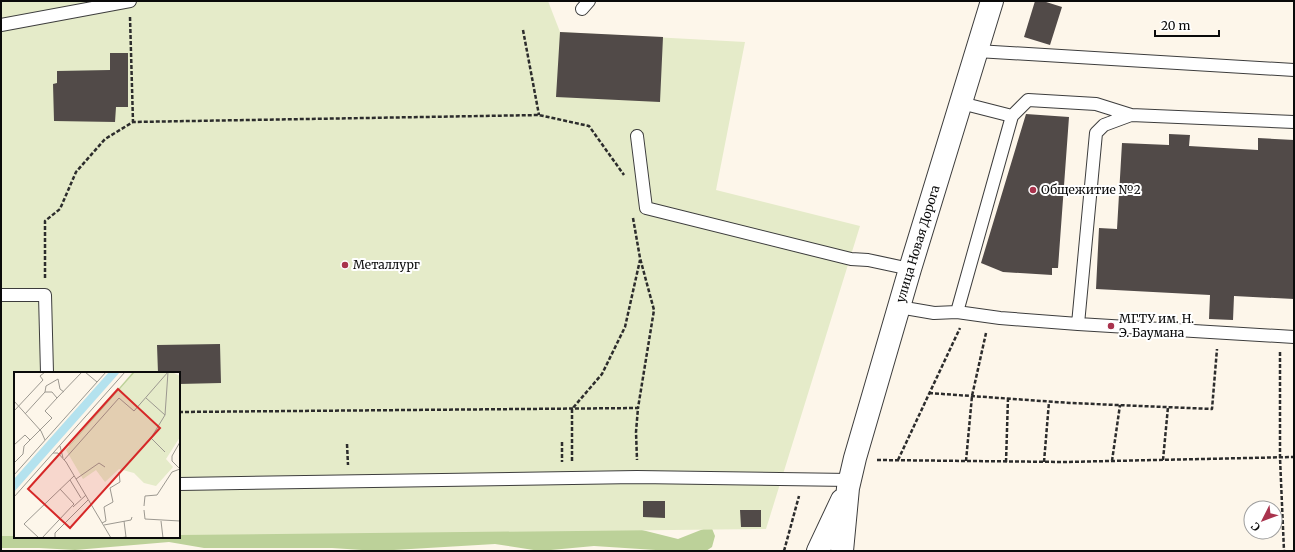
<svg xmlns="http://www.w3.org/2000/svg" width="1295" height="552" font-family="Merriweather,serif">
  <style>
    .forest { fill: #bcd199 }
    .pitch { fill: #e5ebc9 }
    .building { fill: #514a48 }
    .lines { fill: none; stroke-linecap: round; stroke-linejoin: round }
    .lane-casing { stroke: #3d3d3d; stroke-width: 14 }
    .street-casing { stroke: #3d3d3d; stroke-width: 24 }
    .path { stroke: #2c2c2c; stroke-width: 2.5; stroke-dasharray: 4 2; stroke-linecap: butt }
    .lane { stroke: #fff; stroke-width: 12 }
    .street { stroke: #fff; stroke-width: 22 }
    .poi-dot { fill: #a9334d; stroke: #fff; stroke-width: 1.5 }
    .labels { text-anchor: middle; stroke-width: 4; stroke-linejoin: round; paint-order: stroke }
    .poi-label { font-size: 12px; fill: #0a0a0a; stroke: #fff; text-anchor: start }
    .street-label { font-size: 12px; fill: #0a0a0a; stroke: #fff }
    .inset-road { fill: none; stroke: #9c9890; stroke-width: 1 }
    .view { fill: #d62828; fill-opacity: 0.15; stroke: #d62828; stroke-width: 2 }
    .inset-edge { fill: none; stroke: #0a0a0a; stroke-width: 2 }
  </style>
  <rect width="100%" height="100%" fill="#fdf6ea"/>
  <path class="forest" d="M179 497 630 527 678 539 711 526 715 536 712 547 706 551H671L594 546 540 551 495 544 377 551 332 548H204L169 542 75 550 39 548H1V506L15 505V537H179Z"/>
  <path class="pitch" d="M1 1H548L560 32 745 42 716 190 860 226 766 529 179 535V373H15V536H1Z"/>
  <path class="building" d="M1035 1H1043L1062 7 1050 45 1024 37Z
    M560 32 663 37 660 102 556 97Z
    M110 53H128V107H116L115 122 54 121 53 84 57 83V71L110 70Z
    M1026 114 1069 117 1058 268H1052V275L1003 272 981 263Z
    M1169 134 1190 135 1189 146 1258 150V138L1294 140V299L1234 296 1233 320 1209 319 1210 295 1096 289 1099 228 1117 229 1122 143 1169 145Z
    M220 344 221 383 179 384V373H158L157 345Z
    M643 501H665V518L643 517Z
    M740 510H761V527H741Z"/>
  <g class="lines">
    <defs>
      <path id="lane" d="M582 9 589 1
        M1 25 130 1
        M977 51 1294 70
        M961 103 1012 116 1028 100 1096 104 1131 115
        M637 136 646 208 851 259 868 260 910 269
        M1 295H45L47 373
        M899 307 934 313 957 312 1000 318 1078 324 1294 337
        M957 312 1012 116
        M1078 324 1096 133 1104 125 1131 115 1294 122
        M179 484 637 477 850 480"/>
      <path id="street" d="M818 551 842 500
        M842 551 848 488 855 458 910 269 992 1"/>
    </defs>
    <use href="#lane" class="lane-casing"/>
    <use href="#street" class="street-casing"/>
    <path class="path" d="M130 17 133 122
      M523 30 539 115
      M633 218 640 258 654 310 638 408
      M45 278V221L60 209 76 172 105 139 133 122 539 115 589 126 624 175
      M1280 352V458L1284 551
      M929 393 1070 403 1212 409 1217 349
      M179 412 638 408 636 432 637 460
      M562 442V462
      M347 444 348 465
      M877 460 1064 462 1294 457
      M898 460 960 328
      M1163 460 1168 407
      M572 461V409L602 374 625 327 640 260
      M966 461 972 396 986 333
      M1112 461 1120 405
      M1006 462 1008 398
      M1044 462 1049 402
      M784 551 799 496"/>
    <use href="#lane" class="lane"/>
    <use href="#street" class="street"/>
  </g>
  <g class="poi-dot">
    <circle cx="1033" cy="190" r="4"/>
    <circle cx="345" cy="265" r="4"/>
    <circle cx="1111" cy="326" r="4"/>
  </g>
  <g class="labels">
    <g class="poi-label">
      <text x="1041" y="194">Общежитие №2</text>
      <text x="353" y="269">Металлург</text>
      <text x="1119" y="323">МГТУ им. Н.<tspan x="1119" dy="14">Э. Баумана</tspan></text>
    </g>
    <g class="street-label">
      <text transform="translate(918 244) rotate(-73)" y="4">улица Новая Дорога</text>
    </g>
  </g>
  <g transform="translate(14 372)">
    <rect width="166" height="166" fill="#fdf6ea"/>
    <path d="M124 0 56 74H55L118 1Z" fill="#bcd199"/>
    <path d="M121 0H158L166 4V65L152 87 159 95 142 114 130 111 120 101 105 97 91 110 82 98 69 107 52 78Z" fill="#e5ebc9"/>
    <path d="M95 0H106L0 120V107Z" fill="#b4e2ee"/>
    <path class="inset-road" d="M71 0 83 10M31 20 32 14 44 7 46 17 50 20M132 26 151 43M0 29 27 59 31 68M0 39 29 8 26 4 31 0M11 42 31 20H38L43 26 68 0M166 70 158 84V89L166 97M0 73 11 63 16 68M46 74 49 86M151 80 137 66 151 43 154 0M39 81H44L52 90 97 166M50 88 105 26 120 39 154 0M0 91 9 82 10 74 38 46 31 39 43 26M0 103 92 0M62 107 85 91 91 95M56 108 67 126M0 125 111 0M130 134 131 124 143 123 158 100 166 97M59 135 72 123M130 138 131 147 166 149M147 149 149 166M88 151 92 149 90 135 99 130 96 116 106 110 105 100M90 153 117 148 118 145M25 166 10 152 60 104M28 166 60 132 46 117M41 166V161L74 128M106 166 112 165 110 149"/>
    <path class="view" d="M104 17 146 56 56 156 14 117Z"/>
    <rect width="166" height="166" class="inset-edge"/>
  </g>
  <rect width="1295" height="552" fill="none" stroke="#0a0a0a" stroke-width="4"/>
  <g transform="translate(1263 520) rotate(228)"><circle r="19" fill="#ffffff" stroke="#9d9d9d"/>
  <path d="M0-3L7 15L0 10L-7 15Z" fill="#a9334d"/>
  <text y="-6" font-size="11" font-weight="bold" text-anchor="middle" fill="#0a0a0a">С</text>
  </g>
  <path d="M1155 30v6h64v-6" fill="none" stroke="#0a0a0a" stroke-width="2"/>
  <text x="1161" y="30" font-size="12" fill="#0a0a0a" stroke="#ffffff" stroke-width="3" paint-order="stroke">20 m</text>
</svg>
